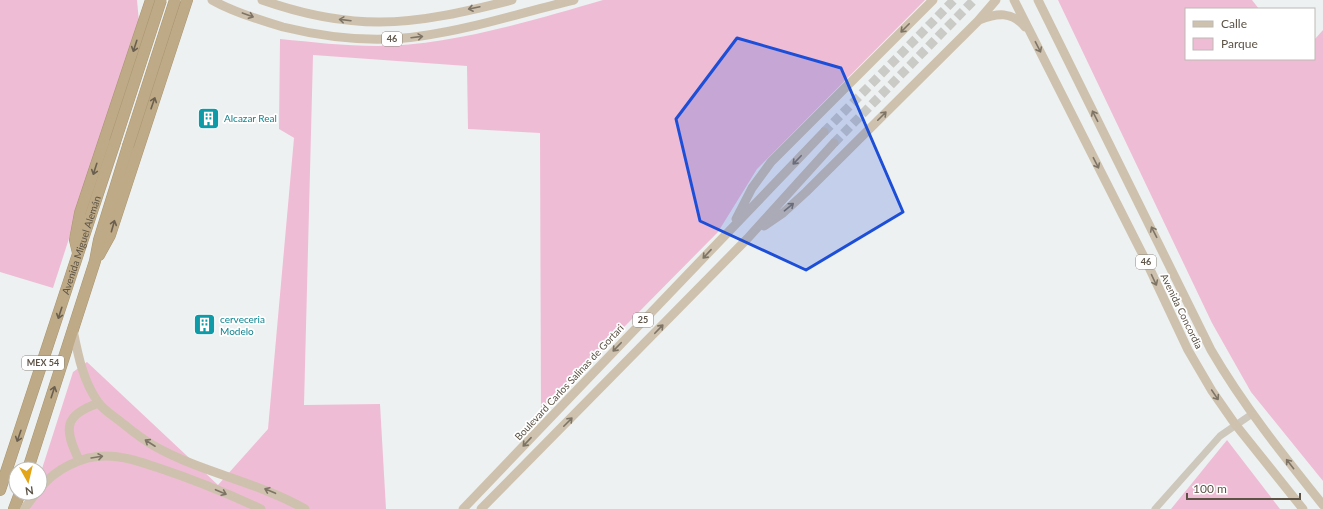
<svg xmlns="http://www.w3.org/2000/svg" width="1323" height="509" font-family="Lato,sans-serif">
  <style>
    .green { fill: #efbcd5 }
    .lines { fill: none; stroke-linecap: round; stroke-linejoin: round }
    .major-tunnel { stroke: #cacac6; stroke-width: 9; stroke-dasharray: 9 4.5; stroke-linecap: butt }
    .highway-casing { stroke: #a99671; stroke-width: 12 }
    .minor { stroke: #cec7bc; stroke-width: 7 }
    .major { stroke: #cec2ae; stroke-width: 9 }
    .highway { stroke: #beaa86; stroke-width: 11 }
    .highway-bridge-casing { stroke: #a99671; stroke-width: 12; stroke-linecap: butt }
    .highway-bridge { stroke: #beaa86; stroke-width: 11 }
    .oneway { stroke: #7e7465 }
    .oneway2 { stroke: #6b6050 }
    .marked { fill: #1d4ed8; fill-opacity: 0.2; stroke: #1d4ed8; stroke-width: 3; stroke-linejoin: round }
    .labels { text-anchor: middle; stroke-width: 3.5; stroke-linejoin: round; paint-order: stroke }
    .shield { fill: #fff; stroke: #8d877e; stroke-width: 1 }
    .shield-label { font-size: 9px; font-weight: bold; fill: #5c5346 }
    .culture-label { font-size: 10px; fill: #0d838f; stroke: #fff; text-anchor: start }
    .street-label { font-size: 10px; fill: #5c5346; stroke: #fff }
  </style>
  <rect width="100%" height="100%" fill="#eef1f1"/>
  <path class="green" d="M0 0H137L139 22 53 288 0 272Z
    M603 0H925L757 169 718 232 541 411 540 133 468 129 467 66 313 55 304 405 380 404 386 509H29L40 493V475L73 372 87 362 218 485 268 429 294 138 296 139 279 129 280 39C312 42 344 46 377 46 448 46 535 20 603 0Z
    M1058 0H1252L1259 9H1186V59H1314V40L1323 30V481L1251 392 1212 323Z
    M1227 440 1280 509H1171Z"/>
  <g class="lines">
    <path class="major-tunnel" d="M824 132 954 0
      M834 143 974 0"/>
    <defs>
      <g id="highway">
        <path d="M78 253 75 240 80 213 151 0"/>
        <path d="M99 255 110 235 187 0"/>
        <path d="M28 469 95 261 99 240 128 146"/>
        <path id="s1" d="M0 490 115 142"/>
        <path d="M14 509 20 493"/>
      </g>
    </defs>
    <use href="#highway" class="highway-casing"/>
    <path class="minor" d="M1155 509 1220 436 1252 414"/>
    <path class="major" d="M212 0C233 12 259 20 283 27 328 38 375 43 421 36 473 29 523 12 574 0
      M262 0C299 13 339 22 379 22 423 22 469 11 512 0
      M1014 0 1147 263 1188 350 1212 391 1235 424 1303 509
      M1038 0 1211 350C1243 405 1283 455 1323 505
      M979 20C997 13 1012 11 1025 27
      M736 219 752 188 771 162 933 0
      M764 226 783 213 806 192 978 21 996 0
      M73 330C78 355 83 381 98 402 103 410 114 416 121 422 132 431 143 440 156 447 203 473 258 482 305 509
      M79 460C64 429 63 415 99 403
      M40 488C56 469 81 456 106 456 123 456 140 462 156 467 192 479 227 493 261 509
      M24 509 36 493
      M463 509 824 132
      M481 509 747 239 834 143"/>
    <use href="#highway" class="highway"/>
    <defs>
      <path id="highway-bridge" d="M115 142 161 0
        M128 146 175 0"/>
    </defs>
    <use href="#highway-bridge" class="highway-bridge-casing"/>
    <use href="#highway-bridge" class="highway-bridge"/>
  </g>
  <defs><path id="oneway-shaft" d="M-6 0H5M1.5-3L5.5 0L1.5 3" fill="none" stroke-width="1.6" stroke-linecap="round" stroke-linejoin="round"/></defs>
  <g class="oneway">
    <use href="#oneway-shaft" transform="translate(474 8) rotate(168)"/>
    <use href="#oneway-shaft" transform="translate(248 15) rotate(20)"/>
    <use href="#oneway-shaft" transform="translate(345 20) rotate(-173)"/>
    <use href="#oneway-shaft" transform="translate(905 28) rotate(135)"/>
    <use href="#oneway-shaft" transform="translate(417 37) rotate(-7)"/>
    <use href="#oneway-shaft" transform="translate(1038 47) rotate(63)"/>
    <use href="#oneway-shaft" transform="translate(882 116) rotate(-45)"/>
    <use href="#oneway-shaft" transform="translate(1095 116) rotate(-117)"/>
    <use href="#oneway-shaft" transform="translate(797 160) rotate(134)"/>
    <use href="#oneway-shaft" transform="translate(1096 163) rotate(63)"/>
    <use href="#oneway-shaft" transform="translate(789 207) rotate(-40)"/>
    <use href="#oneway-shaft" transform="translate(1154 232) rotate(-117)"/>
    <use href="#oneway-shaft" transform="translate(707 254) rotate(133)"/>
    <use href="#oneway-shaft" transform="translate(1154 280) rotate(65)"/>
    <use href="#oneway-shaft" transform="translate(659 329) rotate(-46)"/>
    <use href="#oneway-shaft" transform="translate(617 347) rotate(134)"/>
    <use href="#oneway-shaft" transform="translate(1215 395) rotate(56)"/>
    <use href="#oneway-shaft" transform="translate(568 422) rotate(-45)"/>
    <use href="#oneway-shaft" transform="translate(527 442) rotate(133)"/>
    <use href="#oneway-shaft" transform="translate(150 443) rotate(-147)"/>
    <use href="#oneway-shaft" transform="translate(97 457) rotate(-9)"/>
    <use href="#oneway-shaft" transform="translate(1290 464) rotate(-128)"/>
    <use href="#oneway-shaft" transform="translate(270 491) rotate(-157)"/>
    <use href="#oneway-shaft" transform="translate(221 492) rotate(23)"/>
  </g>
  <g class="oneway2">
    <use href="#oneway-shaft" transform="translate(135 46) rotate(108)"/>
    <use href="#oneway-shaft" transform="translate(153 103) rotate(-71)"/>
    <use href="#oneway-shaft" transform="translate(95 169) rotate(108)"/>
    <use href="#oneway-shaft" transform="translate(113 226) rotate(-74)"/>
    <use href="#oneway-shaft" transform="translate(60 313) rotate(108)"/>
    <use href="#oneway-shaft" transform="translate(53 392) rotate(-72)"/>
    <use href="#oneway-shaft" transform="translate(19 436) rotate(109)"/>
  </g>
  <path class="marked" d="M737 38 841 68 903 212 806 270 700 221 676 119Z"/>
  <defs>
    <symbol id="building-square" viewBox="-11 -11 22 22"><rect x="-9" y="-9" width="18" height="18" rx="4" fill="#0f9aa8" stroke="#fff"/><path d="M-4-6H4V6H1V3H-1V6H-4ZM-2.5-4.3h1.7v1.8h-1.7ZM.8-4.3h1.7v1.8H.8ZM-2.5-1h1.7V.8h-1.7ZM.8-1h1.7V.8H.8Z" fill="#fff"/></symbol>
  </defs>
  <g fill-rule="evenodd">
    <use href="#building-square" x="196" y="106" width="25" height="25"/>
    <use href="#building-square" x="192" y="312" width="25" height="25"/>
  </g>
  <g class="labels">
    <g class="shield">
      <rect x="382" y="32" width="20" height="14" rx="3"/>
      <rect x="1136" y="255" width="20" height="14" rx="3"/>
      <rect x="633" y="313" width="20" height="14" rx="3"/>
      <rect x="22" y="356" width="42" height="14" rx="3"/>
    </g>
    <g class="shield-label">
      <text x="392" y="42">46</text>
      <text x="1146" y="265">46</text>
      <text x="643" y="323">25</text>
      <text x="43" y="366">MEX 54</text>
    </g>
    <g class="culture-label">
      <text x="224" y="122">Alcazar Real</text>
      <text x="220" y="323">cerveceria<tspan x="220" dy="12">Modelo</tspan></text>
    </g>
    <g class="street-label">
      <text dy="4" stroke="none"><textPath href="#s1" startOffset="258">Avenida Miguel Alemán</textPath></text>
      <text transform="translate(1182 311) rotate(64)" y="4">Avenida Concordia</text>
      <text transform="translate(569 382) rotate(-47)" y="4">Boulevard Carlos Salinas de Gortari</text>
    </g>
  </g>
  <rect x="1185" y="8" width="130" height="52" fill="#ffffff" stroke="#bebab5"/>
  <rect x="1193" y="21" width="20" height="6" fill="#cec2ae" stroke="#bebab5"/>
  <text x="1221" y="28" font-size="12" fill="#5c5346">Calle</text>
  <rect x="1193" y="38" width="20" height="12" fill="#efbcd5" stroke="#bebab5"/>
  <text x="1221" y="48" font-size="12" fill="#5c5346">Parque</text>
  <g transform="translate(28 481) rotate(172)"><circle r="19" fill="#ffffff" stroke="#bebab5"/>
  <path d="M0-3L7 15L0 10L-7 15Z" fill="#e2a418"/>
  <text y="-6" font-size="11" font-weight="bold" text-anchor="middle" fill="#5c5346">N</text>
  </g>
  <path d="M1187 493v6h113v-6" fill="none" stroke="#5c5346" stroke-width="2"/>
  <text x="1193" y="493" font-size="12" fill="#5c5346" stroke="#ffffff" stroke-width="3" paint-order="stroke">100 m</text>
</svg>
